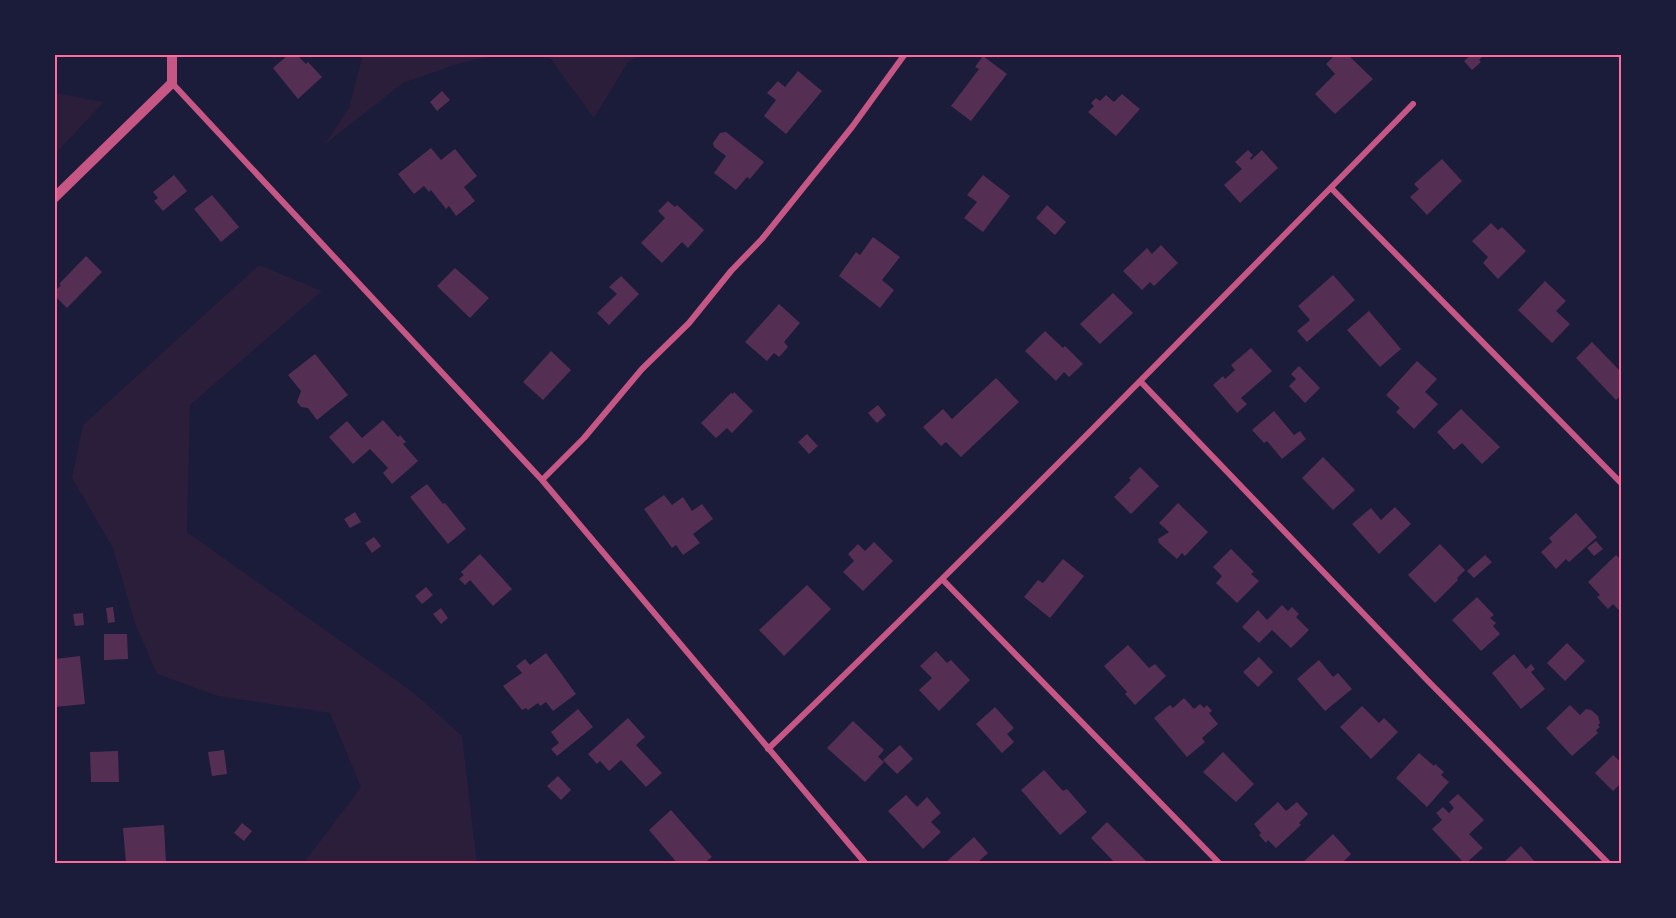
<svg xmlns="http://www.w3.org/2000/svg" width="1676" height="918" font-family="'Archivo Narrow',sans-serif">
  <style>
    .green { fill: #2a1e3b }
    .building { fill: #542f53 }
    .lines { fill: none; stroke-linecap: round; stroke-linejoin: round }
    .minor { stroke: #c65784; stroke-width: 6 }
    .tertiary { stroke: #c65784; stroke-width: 10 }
    .neatline { fill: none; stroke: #ff6b9d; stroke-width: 2 }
  </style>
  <rect width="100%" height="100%" fill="#1b1b3a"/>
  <path class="green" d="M363 54H499L457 64 403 83 324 145 349 108Z
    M547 54H642L628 62 594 118Z
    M54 93 104 102 54 155Z
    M259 265 322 291 190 405 187 532 414 693 462 736 477 864H303L361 787 330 713 218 696 157 674 135 623 113 548 72 478 83 425Z"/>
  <path class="building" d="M289 54H296L306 64 308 62 322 77 298 99 273 68Z
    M1336 54H1347L1373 79 1335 114 1315 94 1335 74 1326 64Z
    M1472 54H1485L1479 60 1481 62 1472 70 1464 61Z
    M983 56 1007 74 971 121 951 106 979 69 975 67Z
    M798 71 822 91 786 134 764 116 776 100 767 93 778 81 785 87Z
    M442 91 450 100 437 111 430 102Z
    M1122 94 1140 109 1116 136 1088 112 1094 106 1091 103 1096 98 1100 101 1106 95 1114 102Z
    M726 132 764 162 750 179 747 177 736 190 714 173 726 156 714 147 713 143 720 133Z
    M431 148 441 160 455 149 477 176 464 187 475 201 456 216 449 206 446 209 431 190 429 192 424 186 414 194 398 174Z
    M1248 150 1253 155 1250 158 1251 160 1262 150 1278 168 1240 203 1224 185 1242 169 1235 162Z
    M1442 159 1462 181 1427 215 1410 197 1419 189 1414 184Z
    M174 175 187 191 163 211 154 201 158 198 153 192Z
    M983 175 1010 196 983 232 964 218 977 202 967 195Z
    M212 195 239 227 221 242 194 209Z
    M668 201 675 207 677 205 704 230 688 248 682 242 662 263 641 243 665 218 658 211Z
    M1047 205 1066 222 1055 235 1036 218Z
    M1491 223 1498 230 1502 227 1526 251 1498 279 1483 263 1488 257 1472 241Z
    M873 237 900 257 882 280 894 290 880 308 839 276 856 252 860 255Z
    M1161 245 1178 263 1154 286 1150 282 1142 290 1123 271 1147 248 1152 254Z
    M86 256 102 272 67 308 54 295V292L61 285 59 284Z
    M455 268 489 298 470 318 437 286Z
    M1333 275 1355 300 1307 342 1297 331 1310 320 1298 306Z
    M621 276 639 294 609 325 597 313 617 294 609 287Z
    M1545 281 1566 301 1556 311 1570 324 1552 343 1518 310Z
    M1113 293 1133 313 1100 344 1080 324Z
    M779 304 800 323 784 342 788 347 779 357 774 353 767 361 745 342Z
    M1369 311 1401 349 1380 367 1347 330Z
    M1045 331 1063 348 1065 346 1083 364 1069 377 1064 372 1056 381 1025 351Z
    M1592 342 1622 373V394L1616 400 1576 358Z
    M1251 348 1272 371 1241 398 1247 404 1237 413 1213 385 1223 376 1225 379 1235 370 1231 365Z
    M551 351 571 370 543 400 523 382Z
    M315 354 348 395 317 420 308 408 301 407 297 402 301 391 288 375Z
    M1417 361 1437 379 1425 392 1438 404 1414 429 1396 412 1400 408 1386 395Z
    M1299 366 1320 388 1305 403 1289 386 1296 379 1291 374Z
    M996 378 1019 402 961 457 946 442 941 446 923 427 943 409 952 419Z
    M734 392 753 411 732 433 727 428 716 438 701 423 731 393 733 394Z
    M878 405 886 415 877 423 868 413Z
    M1461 409 1500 447 1482 464 1462 443 1454 450 1437 432Z
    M1274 411 1294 435 1300 431 1306 439 1282 459 1267 441 1264 443 1252 430Z
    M383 420 398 437 400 435 406 442 403 444 418 461 392 484 383 473 388 468 370 449 353 464 329 437 347 421 362 438Z
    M807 434 818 446 809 454 798 442Z
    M1323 457 1355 490 1333 510 1302 478Z
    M1140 467 1159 486 1131 514 1114 497 1131 480 1129 478Z
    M427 484 443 504 445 503 466 529 448 544 410 497Z
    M664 495 672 505 683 497 692 511 702 504 713 519 693 534 700 543 683 555 676 545 672 548 644 509Z
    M1178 503 1208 532 1185 556 1182 553 1177 559 1159 543 1158 539 1169 532 1159 523Z
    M1395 507 1411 524 1379 554 1352 524 1371 508 1381 520Z
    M355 512 361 522 350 528 344 519Z
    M1576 513 1597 537 1569 562 1566 559 1556 569 1541 552 1552 542 1549 538Z
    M374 537 381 546 372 553 365 543Z
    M1596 541 1603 549 1594 556 1587 548Z
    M874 542 893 561 863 591 843 572 854 561 848 554 858 544 865 551Z
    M1440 544 1465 570 1457 578 1458 580 1435 603 1408 575Z
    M1231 549 1254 572 1251 574 1259 581 1237 603 1216 583 1222 576 1213 567Z
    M480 554 512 589 493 606 470 580 465 585 459 579 464 575 461 572Z
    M1485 555 1492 562 1474 578 1467 571Z
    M1616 555 1622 561V613L1613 604 1608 609 1597 597 1600 595 1588 582Z
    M1063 559 1084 576 1050 618 1024 597 1038 580 1043 583Z
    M807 585 831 609 784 656 759 630Z
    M426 587 433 595 422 604 415 596Z
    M1477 597 1494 615 1490 618 1496 623 1493 626 1500 634 1481 651 1452 620Z
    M1282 605 1288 611 1292 607 1299 614 1296 617 1309 630 1291 648 1272 630 1259 643 1242 627 1258 610 1267 620Z
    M113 607 115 622 108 623 106 608Z
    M441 608 448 618 441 624 433 614Z
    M83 613 84 625 75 626 73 614Z
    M104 634H127L128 659 104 660Z
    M1567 643 1585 661 1565 681 1547 663Z
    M1128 645 1149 668 1155 664 1166 676 1135 705 1125 694 1127 692 1104 666Z
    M936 651 947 663 951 660 970 680 939 711 919 690 932 678 920 666Z
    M546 653 576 694 553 711 546 702 540 706 538 703 528 710 526 708 522 710 503 686 522 673 516 666 525 659 530 665Z
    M1514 654 1526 669 1531 664 1535 669 1531 672 1545 689 1521 709 1492 673Z
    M80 656 85 704 54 707 55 659Z
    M1259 657 1273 672 1258 687 1243 672Z
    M1319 660 1333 677 1338 673 1352 689 1325 711 1297 679Z
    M1184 698 1194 709 1200 704 1204 708 1207 705 1212 711 1209 713 1218 724 1202 738 1205 742 1187 757 1154 718 1170 705 1173 708Z
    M1570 705 1580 715 1586 709 1591 710 1598 716 1600 723 1598 725 1600 727 1596 730 1598 733 1572 756 1546 728Z
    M1362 706 1379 723 1384 718 1398 732 1371 759 1340 727Z
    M995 707 1014 728 1007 734 1014 742 1002 753 976 724Z
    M578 709 593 727 557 756 551 749 559 743 551 732Z
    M628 718 645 737 636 745 662 773 646 787 621 760 609 771 600 761 597 764 588 754Z
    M853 721 884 750 878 757 884 762 865 782 827 748Z
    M900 745 913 759 897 774 883 760Z
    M224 750 227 774 212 776 208 752Z
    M118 751 119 782H91L90 752Z
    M1223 752 1254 784 1236 802 1203 772Z
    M1419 753 1434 766 1435 764 1444 772 1441 775 1449 782 1427 807 1396 778Z
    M1613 755 1622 763V782L1613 791 1595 773Z
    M1044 770 1063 791 1067 789 1087 812 1060 835 1021 790Z
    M558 776 571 790 561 800 547 786Z
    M1458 794 1484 820 1469 834 1483 848 1465 864 1432 829 1442 820 1436 813 1443 807 1449 813 1454 808 1449 802Z
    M906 795 917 807 927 797 941 813 931 822 941 832 923 849 888 811Z
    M1278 802 1286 811 1297 802 1308 814 1299 823 1301 825 1276 848 1268 840 1266 843 1259 835 1261 833 1254 824Z
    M671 810 712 857 703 864H678L649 830Z
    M1107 822 1149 864H1116L1091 838Z
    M242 823 252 831 244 841 234 833Z
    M164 825 166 864H126L123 828Z
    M1333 834 1351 854 1341 864H1301Z
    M974 837 988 853 976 864H948L946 862Z
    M1521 846 1537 864H1502Z"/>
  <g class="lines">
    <path class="minor" d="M172 83 542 480 866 864
      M1331 188 1622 484
      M1141 382 1429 682 1609 864
      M542 480 584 438 642 369 689 323 731 271 762 239 852 127 905 54
      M943 580 1220 864
      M768 749C987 538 1200 321 1413 104"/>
    <path class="tertiary" d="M54 198 172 83V54"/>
  </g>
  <rect width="1676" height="918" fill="none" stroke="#1b1b3a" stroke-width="111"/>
  <rect x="56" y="56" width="1564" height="806" class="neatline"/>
</svg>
